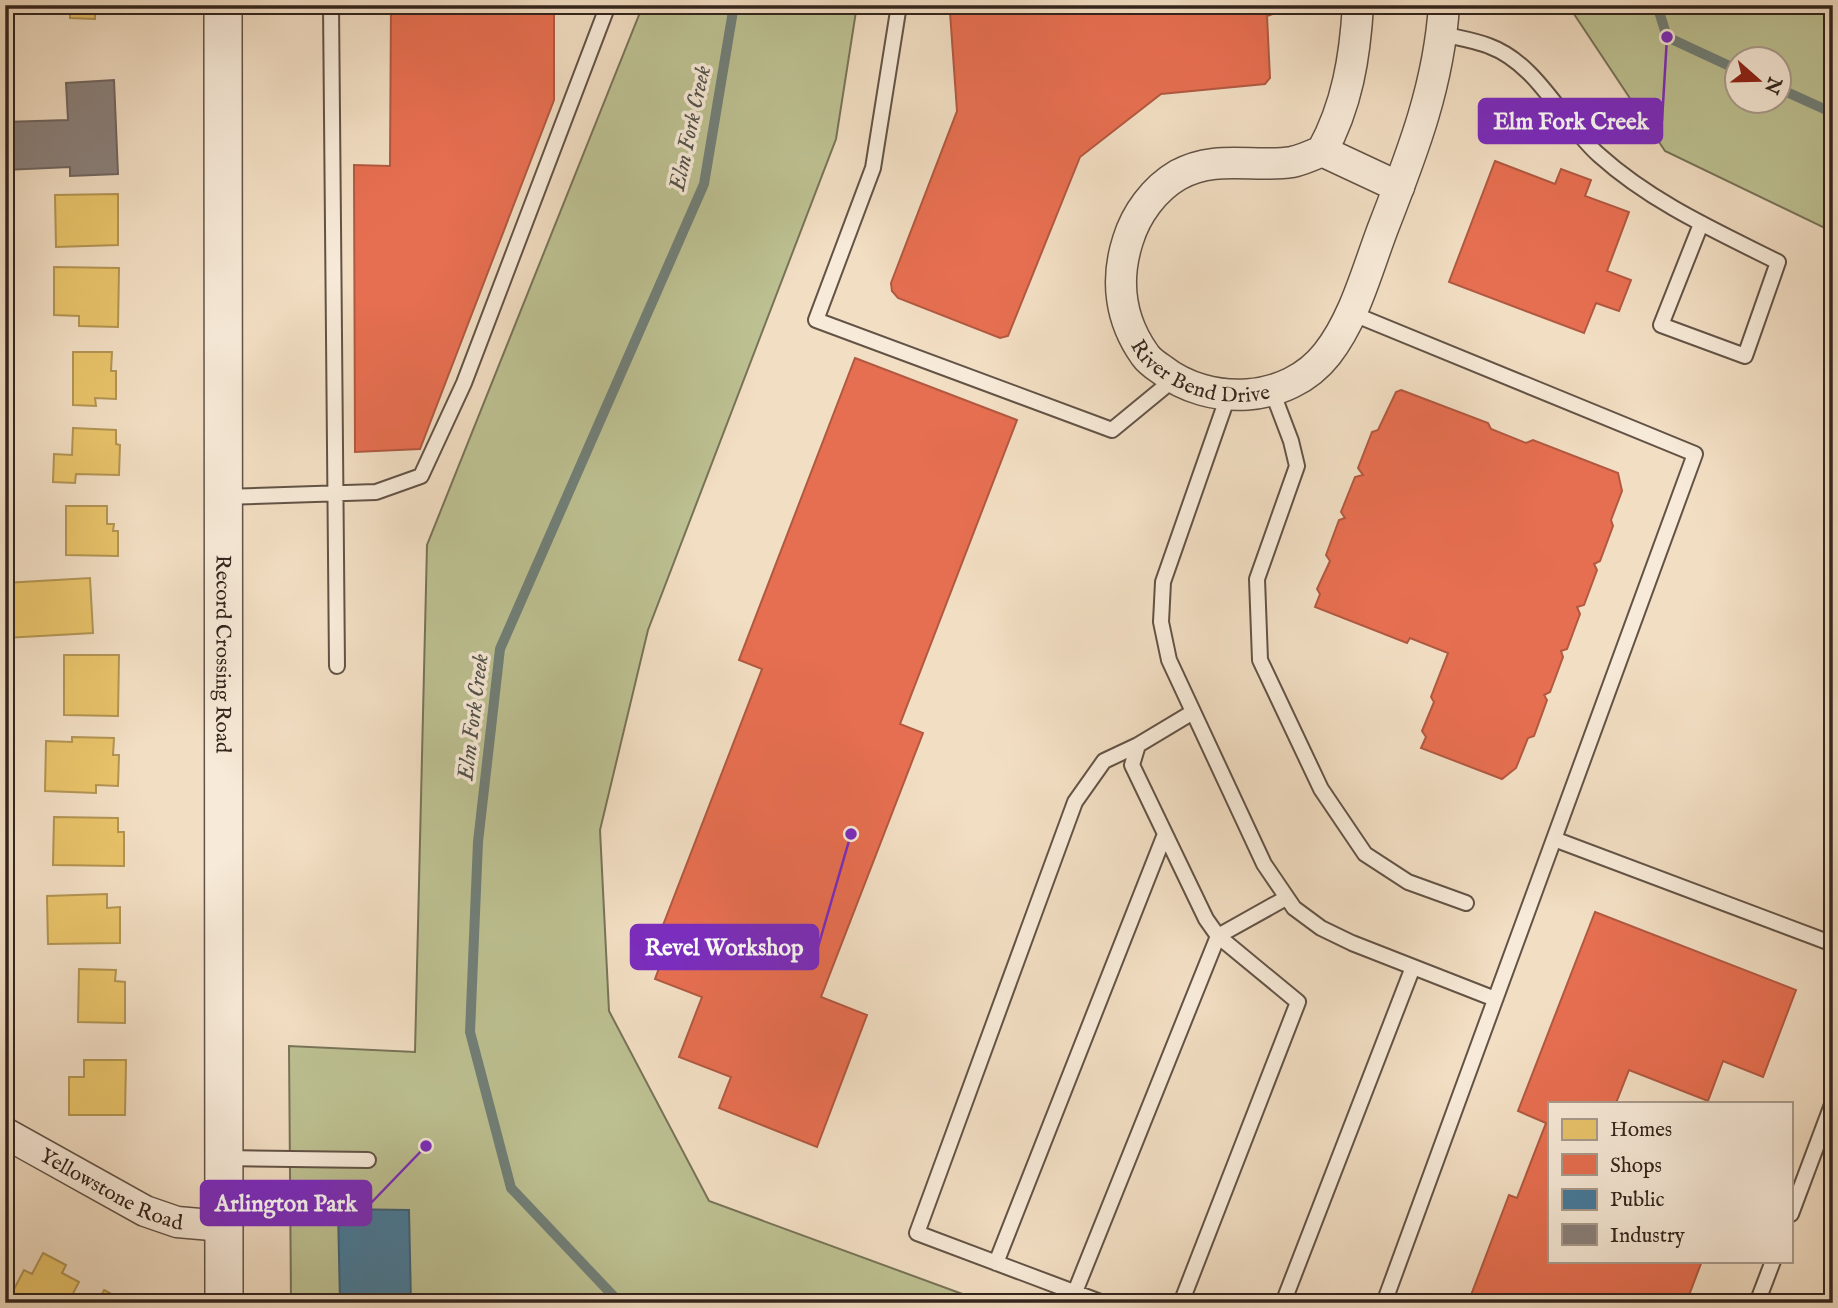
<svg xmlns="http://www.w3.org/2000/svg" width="1838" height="1308" font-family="'IM FELL English',serif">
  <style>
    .green { fill: #bdc192; stroke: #787358; stroke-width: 2; fill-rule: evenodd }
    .homes { fill: #e9c46a; stroke: #b29453; stroke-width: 2 }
    .shops { fill: #e76f51; stroke: #b15941; stroke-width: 2 }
    .public { fill: #457b9d; stroke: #406177; stroke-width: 2 }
    .industry { fill: #8a817c; stroke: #706560; stroke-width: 2 }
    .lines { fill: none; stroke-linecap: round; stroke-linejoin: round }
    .stream { stroke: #718079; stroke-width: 10 }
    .service-casing { stroke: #635346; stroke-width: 18 }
    .minor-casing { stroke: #635346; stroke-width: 33 }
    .tertiary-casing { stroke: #635346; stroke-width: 40 }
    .service { stroke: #f7ead8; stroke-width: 14 }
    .minor { stroke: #f7ead8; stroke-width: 30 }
    .tertiary { stroke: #f7ead8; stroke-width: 37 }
    .labels { text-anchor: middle; stroke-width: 7; stroke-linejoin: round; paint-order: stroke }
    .street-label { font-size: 21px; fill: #33251d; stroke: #f7ead8 }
    .water-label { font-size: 23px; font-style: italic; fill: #52524b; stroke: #f7ead8 }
    .leader { fill: none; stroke: #7b2cbf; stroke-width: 2.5 }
    .callout-dot { fill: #7b2cbf; stroke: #f7ead8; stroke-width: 2.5 }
    .callout { fill: #7b2cbf; stroke: #7b2cbf; stroke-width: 2.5 }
    .callout-label { font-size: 23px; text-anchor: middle; font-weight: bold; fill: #fff }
  </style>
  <rect width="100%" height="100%" fill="#f2dec3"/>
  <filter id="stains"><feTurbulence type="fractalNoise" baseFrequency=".00286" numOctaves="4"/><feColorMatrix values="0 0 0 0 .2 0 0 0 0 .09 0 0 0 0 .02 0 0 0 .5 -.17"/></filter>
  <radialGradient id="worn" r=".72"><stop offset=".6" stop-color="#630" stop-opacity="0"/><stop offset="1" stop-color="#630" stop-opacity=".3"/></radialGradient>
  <path class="green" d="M643 5H857L836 139 648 630 600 830 609 1011 709 1201 987 1303H291L289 1046 415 1052 427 545Z
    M1568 5H1833V232L1665 151ZM1736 60H1778V102H1736Z"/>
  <path class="homes" d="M70 5H116V12H95V19L70 18Z
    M118 194V245L56 247 55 195Z
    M54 267 119 268 118 327 79 326V316L54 315Z
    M73 352H112L111 371H116V399L95 398 96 406 73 405Z
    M73 428 116 430V444L120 445 119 475 76 474 75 483 53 482 54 454 72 455Z
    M66 506H107V524H114L113 531H118V556L66 555Z
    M90 578 93 633 5 638V583Z
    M64 655H119L118 716 64 715Z
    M72 737 114 738 113 755H119L118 786 96 785V793L45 791 46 741 72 742Z
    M54 817 118 818V832H124V866L53 865Z
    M107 894V908L120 907V943L48 944 47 896Z
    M79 969 116 970 115 981 125 982V1023L78 1022Z
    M84 1060H126L125 1115H69V1077H84Z
    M43 1253 66 1265 62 1273 79 1282 68 1303H32L12 1293 24 1270 32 1274Z
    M104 1290 128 1303H97Z"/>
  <path class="shops" d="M391 5H554V100L420 449 355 452 354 165 390 166Z
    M979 5H1280L1276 13 1267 16 1270 78 1265 84 1161 94 1080 157 1008 336 1000 338 898 298 892 291 891 283 957 111 950 12 979 8Z
    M1495 161 1555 184 1561 169 1591 180 1585 196 1629 212 1607 271 1631 280 1619 311 1596 303 1584 333 1449 282Z
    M855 358 1017 420 900 724 923 733 821 997 867 1015 817 1147 719 1108 731 1077 679 1057 702 997 655 979 661 963 650 959 762 669 739 660Z
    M1401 390 1488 423 1491 429 1526 443 1533 440 1618 473 1622 491 1611 520 1613 526 1600 561 1594 564 1597 570 1584 605 1577 607 1580 614 1567 649 1561 651 1563 657 1550 692 1544 695 1547 700 1534 736 1528 738 1516 768 1502 779 1421 748 1426 737 1422 731 1434 702 1431 697 1448 653 1410 638 1407 643 1315 607 1320 594 1317 589 1330 561 1326 555 1339 520 1345 518 1341 512 1355 477 1363 475 1358 468 1372 432 1378 430 1396 392Z
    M1595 912 1796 990 1763 1077 1723 1061 1708 1101 1629 1070 1616 1103H1549V1261H1702L1686 1303H1468L1509 1195 1517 1198 1546 1123 1518 1111Z"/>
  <path class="public" d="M338 1209 409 1210 411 1303H340Z"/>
  <path class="industry" d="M114 80 118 174 70 176V167L5 170V122L68 120 66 83Z"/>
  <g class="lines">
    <path class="stream" d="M1657 5 1667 37 1736 69
      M1778 88 1833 113
      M620 1303 511 1188 470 1032 478 842 500 649 704 184 734 5"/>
    <defs>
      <path id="service" d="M331 5 337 666
        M899 5 873 168 816 320 1112 430 1174 379
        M1442 34C1458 38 1474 40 1489 46 1538 64 1562 122 1599 155 1651 202 1716 231 1778 262L1745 356 1661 325 1701 224
        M1351 313 1695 454 1384 1303
        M1272 391 1291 441 1297 466 1257 579 1260 660 1321 789 1365 854 1408 882 1466 903
        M1228 396 1163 582 1161 622 1169 660 1264 864 1294 908 1321 928 1352 943 1495 999
        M223 497 376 492 421 476 464 383 608 5
        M1193 712 1138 745 1132 765 1206 919 1218 936 1286 898
        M1554 839 1833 944
        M224 1158 368 1160
        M1791 1214 1833 1102
        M996 1263 1165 834
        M1075 1292 1218 936 1298 1002 1181 1303
        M1103 1303 917 1233 1075 802 1104 761 1138 745
        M1283 1303 1413 967
        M1757 1303 1773 1261"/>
      <g id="minor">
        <path id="s1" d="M1358 5C1355 57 1347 106 1322 151 1313 155 1302 160 1292 162 1253 168 1216 154 1178 175 1154 189 1136 214 1128 240 1115 280 1120 320 1145 355 1149 361 1155 365 1161 369 1209 407 1288 404 1327 354 1356 317 1368 266 1385 223 1413 151 1439 84 1444 5"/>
        <path d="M1322 151 1399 187"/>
        <path id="s2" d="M5 1133 145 1211 177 1222 223 1226"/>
      </g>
      <g id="tertiary">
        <path id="s3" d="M223 5 224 1303"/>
      </g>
    </defs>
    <use href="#service" class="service-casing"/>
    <use href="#minor" class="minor-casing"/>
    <use href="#tertiary" class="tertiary-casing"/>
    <use href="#service" class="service"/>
    <use href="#minor" class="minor"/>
    <use href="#tertiary" class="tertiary"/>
  </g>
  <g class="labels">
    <g class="street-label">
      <text dy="7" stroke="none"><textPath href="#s1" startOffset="564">River Bend Drive</textPath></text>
      <text dy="7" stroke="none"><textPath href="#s3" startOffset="649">Record Crossing Road</textPath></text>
      <text dy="7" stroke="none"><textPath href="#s2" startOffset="121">Yellowstone Road</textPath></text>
    </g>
    <g class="water-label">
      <text transform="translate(689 128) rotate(-78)" y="8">Elm Fork Creek</text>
      <text transform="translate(472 717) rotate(-83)" y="8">Elm Fork Creek</text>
    </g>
  </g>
  <path class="leader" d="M1667 37L1662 121M851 834L818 947M426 1146L371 1203"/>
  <g class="callout-dot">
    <circle cx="1667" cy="37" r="7"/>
    <circle cx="851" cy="834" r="7"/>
    <circle cx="426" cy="1146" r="7"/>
  </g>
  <g class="callout">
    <rect x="1479" y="99" width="183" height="44" rx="7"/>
    <rect x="631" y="925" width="187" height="44" rx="7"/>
    <rect x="201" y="1181" width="170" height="44" rx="7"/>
  </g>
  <g class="callout-label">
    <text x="1571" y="129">Elm Fork Creek</text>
    <text x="724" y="955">Revel Workshop</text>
    <text x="286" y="1211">Arlington Park</text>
  </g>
  <rect width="1838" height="1308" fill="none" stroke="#f2dec3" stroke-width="28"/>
  <rect x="7" y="7" width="1824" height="1294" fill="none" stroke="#33251d" stroke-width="3.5"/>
  <rect x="14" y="14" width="1810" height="1280" fill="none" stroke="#33251d" stroke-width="2"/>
  <rect x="1548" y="1102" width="245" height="161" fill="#f7ead8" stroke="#a99b8d" stroke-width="2"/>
  <rect x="1562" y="1119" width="35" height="21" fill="#e9c46a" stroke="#a99b8d" stroke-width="2"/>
  <text x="1610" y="1136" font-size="21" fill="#33251d">Homes</text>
  <rect x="1562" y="1154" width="35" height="21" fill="#e76f51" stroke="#a99b8d" stroke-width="2"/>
  <text x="1610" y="1172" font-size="21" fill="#33251d">Shops</text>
  <rect x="1562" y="1189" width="35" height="21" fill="#457b9d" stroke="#a99b8d" stroke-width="2"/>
  <text x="1610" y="1206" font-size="21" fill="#33251d">Public</text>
  <rect x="1562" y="1224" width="35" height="21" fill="#8a817c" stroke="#a99b8d" stroke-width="2"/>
  <text x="1610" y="1242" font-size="21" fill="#33251d">Industry</text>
  <g transform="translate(1758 80) rotate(110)"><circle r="33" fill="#f7ead8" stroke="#a99b8d" stroke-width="2"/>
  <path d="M0-5L12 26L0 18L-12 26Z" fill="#8f2418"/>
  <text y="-10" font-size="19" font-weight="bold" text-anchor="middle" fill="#33251d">N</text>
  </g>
  <rect width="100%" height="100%" filter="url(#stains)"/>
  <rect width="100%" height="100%" fill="url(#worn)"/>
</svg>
